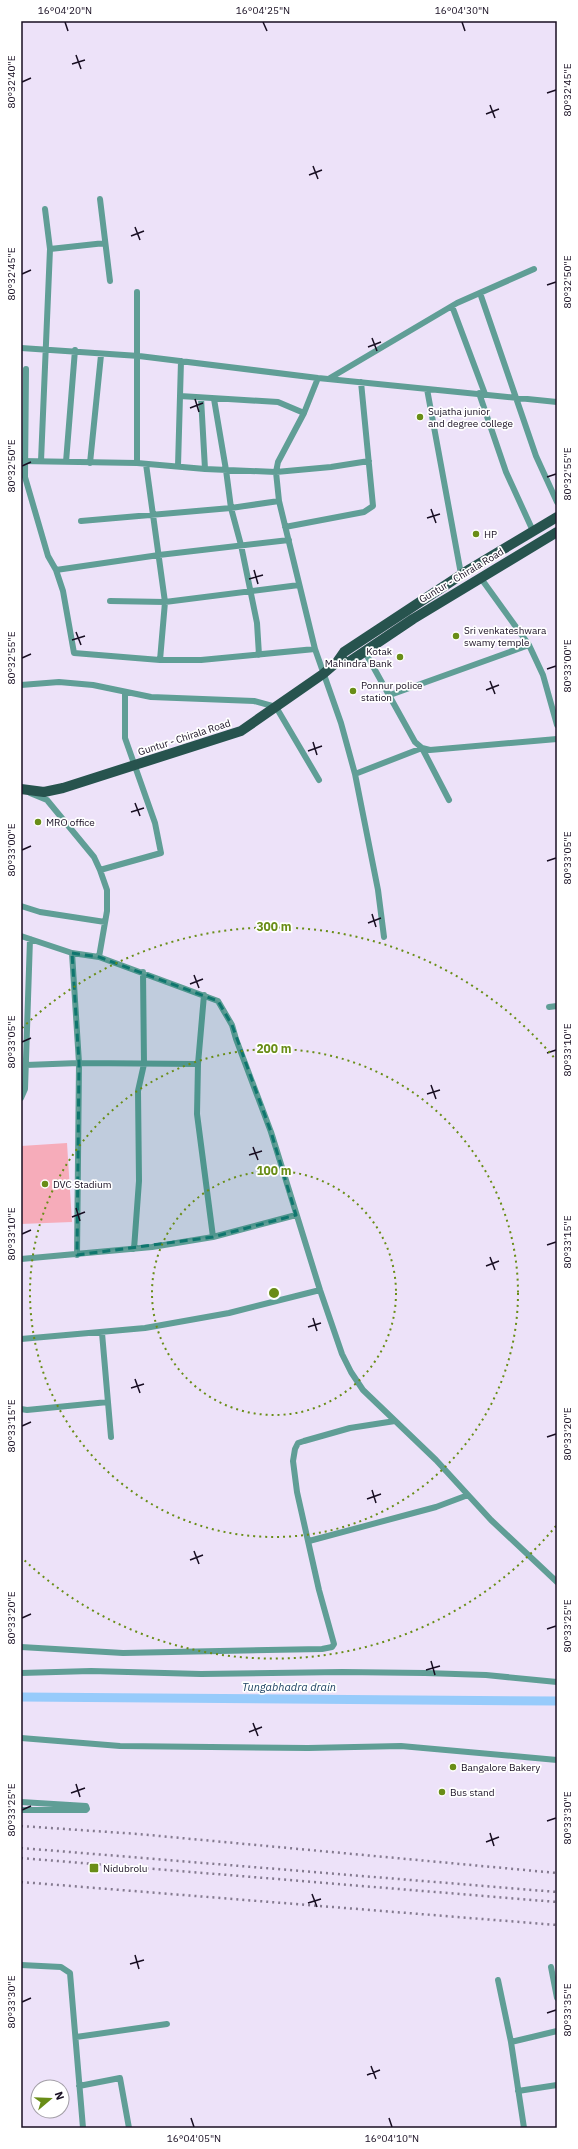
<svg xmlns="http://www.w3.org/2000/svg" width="578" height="2149" font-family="'IBM Plex Sans',sans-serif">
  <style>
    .green { fill: #f6acba }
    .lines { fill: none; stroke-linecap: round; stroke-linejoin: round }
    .canal { stroke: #97cbfb; stroke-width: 9 }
    .street { stroke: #609e96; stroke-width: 6 }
    .primary { stroke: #27534e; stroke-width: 10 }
    .rail { stroke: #847a8f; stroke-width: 2.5; stroke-dasharray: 2 4; stroke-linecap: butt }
    .marked { fill: #0f766e; fill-opacity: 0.2; stroke: #0f766e; stroke-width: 3; stroke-dasharray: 8 5; stroke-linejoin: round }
    .ticks { fill: none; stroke: #180e22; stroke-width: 1.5 }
    .ring { fill: none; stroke: #698d17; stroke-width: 2; stroke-dasharray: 2 4 }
    .poi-dot { fill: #698d17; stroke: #fff; stroke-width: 1.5 }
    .labels { text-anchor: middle; stroke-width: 3.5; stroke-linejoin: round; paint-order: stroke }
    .poi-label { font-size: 10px; fill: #180e22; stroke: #fff; text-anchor: start }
    .street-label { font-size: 10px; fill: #180e22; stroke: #fff }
    .water-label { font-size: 11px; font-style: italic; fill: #183e5e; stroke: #fff }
    .centre { fill: #698d17; stroke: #fff; stroke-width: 2 }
    .ring-label { font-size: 12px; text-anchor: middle; font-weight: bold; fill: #698d17; stroke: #fff; stroke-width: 3.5; stroke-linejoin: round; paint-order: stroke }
    .neatline { fill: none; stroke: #180e22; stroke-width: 1.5 }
    .ticks-label { font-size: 10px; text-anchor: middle; fill: #180e22 }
  </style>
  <rect width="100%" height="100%" fill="#ede2f9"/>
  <path class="green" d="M67 1143 72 1222 21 1224V1146Z"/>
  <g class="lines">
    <path class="canal" d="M21 1697 557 1701"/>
    <path class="street" d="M100 199 110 281
      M50 249 105 243
      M137 292V463
      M480 293 536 456 557 502
      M452 306 485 394
      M21 348 139 356 318 378 557 402
      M26 369 25 477 48 556 56 570 63 591 74 653 160 660H201L315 649
      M318 378 304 413 278 462 276 472 279 501 315 649 341 723 355 774 378 890 384 937
      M330 378 457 303 534 269
      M427 389 461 574
      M479 393 506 472 533 531
      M180 396 278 402 304 413
      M201 398 205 469
      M214 399 226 470 231 508 241 545 257 623 259 655
      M21 461 137 463 205 469 276 472 331 467 369 461
      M41 461 50 249 45 209
      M66 462 75 350
      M90 463 101 355
      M146 464 165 602 160 660
      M178 466 181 361
      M81 521 231 508 279 501
      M285 527 364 512 373 506 361 382
      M56 570 159 555 289 540
      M480 577 529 645 543 675 557 725
      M110 601 165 602 299 585
      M365 652 415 742 422 748 430 750 557 739
      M21 685 59 682 93 685 151 697 254 701 276 707 319 780
      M390 695 529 645
      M355 774 422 748 449 800
      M30 793 47 800 94 857 100 870 107 890V911L99 957
      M100 870 161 853 155 823 125 738V693
      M21 906 40 912 105 922
      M21 936 72 953 99 957 218 1001 232 1025 236 1039 271 1132 320 1290 342 1354 351 1372 363 1390 436 1460 491 1520 557 1582
      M72 953 79 1063 77 1255
      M204 995 198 1064 197 1114 213 1237
      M549 1007 557 1006
      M26 1065 79 1063 198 1064
      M21 1098 25 1089 30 939
      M134 1249 139 1181 138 1091 144 1064 143 972
      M21 1259 152 1247 213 1237 296 1215
      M102 1333 111 1437
      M21 1339 145 1328 229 1313 320 1290
      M21 1409 27 1410 108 1402
      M309 1541 436 1507 468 1495
      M21 1647 123 1653 322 1649 332 1647 334 1644 319 1590 297 1492 293 1461 295 1449 298 1443 304 1441 350 1428 395 1421
      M21 1673 91 1671 201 1674 342 1672 425 1673 486 1675 557 1682
      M21 1738 120 1746 308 1748 401 1746 557 1760
      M21 1802 86 1806 87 1809 86 1810H21
      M21 1965 61 1967 70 1973 83 2128
      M551 1967 557 1998
      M498 1980 511 2042 524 2128
      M76 2037 167 2024
      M511 2042 557 2031
      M79 2086 120 2078 129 2128
      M518 2091 557 2085"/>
    <path class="primary" d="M337 662H349L413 619 557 532
      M21 789 44 792 63 788 241 731 323 674 337 662 344 652 470 569 557 517"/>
    <path class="rail" d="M21 1826 138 1834 557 1873
      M21 1848 557 1892
      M21 1858 557 1902
      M21 1882 557 1925"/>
  </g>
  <path class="marked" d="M72 953 99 957 218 1001 232 1025 271 1132 296 1215 213 1237 77 1255 79 1063Z"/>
  <path class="ticks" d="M65 22 68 31M263 22 267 31M462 22 465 31M76 55 81 69M72 64 85 60M22 82 31 78M547 93 556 90M490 105 495 118M486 114 499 109M313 166 318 179M309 175 322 170M135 227 140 240M131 236 144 231M22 274 31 270M547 285 556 282M372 338 377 351M368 347 381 342M195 399 199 412M190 408 203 403M22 466 31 462M547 477 556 474M431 509 436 523M427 518 440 514M254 570 258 584M249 579 263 575M76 632 81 645M72 640 85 636M22 658 31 654M547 669 556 666M490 681 495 694M486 690 499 685M313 742 317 755M308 751 322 746M135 803 140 816M131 812 144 808M22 850 31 846M547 861 556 858M372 914 376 927M368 923 381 918M194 975 199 988M190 984 203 979M22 1042 31 1038M547 1053 556 1050M431 1085 436 1099M427 1094 440 1090M253 1147 258 1160M249 1155 262 1151M76 1208 80 1221M72 1217 85 1212M22 1234 31 1230M547 1245 556 1242M490 1257 495 1270M486 1266 499 1261M313 1318 317 1331M308 1327 321 1323M135 1379 140 1393M131 1388 144 1384M22 1426 31 1422M547 1437 556 1434M372 1490 376 1503M367 1499 381 1494M194 1551 199 1564M190 1560 203 1555M22 1618 31 1614M547 1629 556 1626M431 1661 435 1675M426 1670 440 1666M253 1723 258 1736M249 1732 262 1727M76 1784 80 1797M71 1793 85 1788M22 1810 31 1806M547 1821 556 1818M490 1833 494 1846M486 1842 499 1837M312 1894 317 1907M308 1903 321 1899M135 1955 139 1969M130 1964 144 1960M22 2002 31 1998M547 2013 556 2010M371 2066 376 2079M367 2075 380 2070M191 2118 194 2127M389 2118 392 2127"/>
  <g class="ring">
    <circle cx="274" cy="1293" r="122"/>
    <circle cx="274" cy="1293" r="244"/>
    <path d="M556 1526A366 366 0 0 1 22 1558M22 1028A366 366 0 0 1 556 1060"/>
  </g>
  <g class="poi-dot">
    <circle cx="420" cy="417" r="4"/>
    <circle cx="476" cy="534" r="4"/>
    <circle cx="456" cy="636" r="4"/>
    <circle cx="400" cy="657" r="4"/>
    <circle cx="353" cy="691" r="4"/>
    <circle cx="38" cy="822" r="4"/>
    <circle cx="45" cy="1184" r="4"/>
    <circle cx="453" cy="1767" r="4"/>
    <circle cx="442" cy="1792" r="4"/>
    <rect x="89" y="1863" width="10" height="10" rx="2"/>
  </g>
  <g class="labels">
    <g class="poi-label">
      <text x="428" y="415">Sujatha junior<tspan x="428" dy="12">and degree college</tspan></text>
      <text x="484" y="538">HP</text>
      <text x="464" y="634">Sri venkateshwara<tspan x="464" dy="12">swamy temple</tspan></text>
      <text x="392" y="655" text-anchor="end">Kotak<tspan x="392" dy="12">Mahindra Bank</tspan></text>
      <text x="361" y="689">Ponnur police<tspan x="361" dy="12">station</tspan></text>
      <text x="46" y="826">MRO office</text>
      <text x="53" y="1188">DVC Stadium</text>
      <text x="461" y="1771">Bangalore Bakery</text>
      <text x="450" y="1796">Bus stand</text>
      <text x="103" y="1872">Nidubrolu</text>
    </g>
    <g class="street-label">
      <text transform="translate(461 575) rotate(-31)" y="4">Guntur - Chirala Road</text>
      <text transform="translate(184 737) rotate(-18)" y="4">Guntur - Chirala Road</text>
    </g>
    <g class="water-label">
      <text x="289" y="1691">Tungabhadra drain</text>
    </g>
  </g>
  <circle cx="274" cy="1293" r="6" class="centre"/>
  <g class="ring-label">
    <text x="274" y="931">300 m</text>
    <text x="274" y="1053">200 m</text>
    <text x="274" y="1175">100 m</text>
  </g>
  <rect width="578" height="2149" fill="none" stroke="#ffffff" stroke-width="44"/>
  <g transform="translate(50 2099) rotate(71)"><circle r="19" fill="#ffffff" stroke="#a39fa7"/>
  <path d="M0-3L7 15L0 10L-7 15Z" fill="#698d17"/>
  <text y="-6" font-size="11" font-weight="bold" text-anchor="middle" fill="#180e22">N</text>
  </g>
  <rect x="22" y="22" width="534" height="2105" class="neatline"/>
  <g class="ticks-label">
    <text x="65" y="14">16°04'20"N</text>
    <text x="263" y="14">16°04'25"N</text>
    <text x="462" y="14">16°04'30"N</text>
    <text transform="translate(11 82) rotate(-90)" y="4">80°32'40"E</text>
    <text transform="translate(567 90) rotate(-90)" y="4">80°32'45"E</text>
    <text transform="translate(11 274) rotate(-90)" y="4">80°32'45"E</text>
    <text transform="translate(567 282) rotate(-90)" y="4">80°32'50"E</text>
    <text transform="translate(11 466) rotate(-90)" y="4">80°32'50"E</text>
    <text transform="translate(567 474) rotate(-90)" y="4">80°32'55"E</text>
    <text transform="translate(11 658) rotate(-90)" y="4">80°32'55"E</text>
    <text transform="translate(567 666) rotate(-90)" y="4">80°33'00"E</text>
    <text transform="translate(11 850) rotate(-90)" y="4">80°33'00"E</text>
    <text transform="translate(567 858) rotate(-90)" y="4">80°33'05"E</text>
    <text transform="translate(11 1042) rotate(-90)" y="4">80°33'05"E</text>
    <text transform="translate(567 1050) rotate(-90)" y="4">80°33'10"E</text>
    <text transform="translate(11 1234) rotate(-90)" y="4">80°33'10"E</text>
    <text transform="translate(567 1242) rotate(-90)" y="4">80°33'15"E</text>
    <text transform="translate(11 1426) rotate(-90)" y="4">80°33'15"E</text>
    <text transform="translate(567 1434) rotate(-90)" y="4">80°33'20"E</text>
    <text transform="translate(11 1618) rotate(-90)" y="4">80°33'20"E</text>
    <text transform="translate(567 1626) rotate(-90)" y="4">80°33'25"E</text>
    <text transform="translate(11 1810) rotate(-90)" y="4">80°33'25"E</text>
    <text transform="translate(567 1818) rotate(-90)" y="4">80°33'30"E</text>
    <text transform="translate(11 2002) rotate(-90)" y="4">80°33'30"E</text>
    <text transform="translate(567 2010) rotate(-90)" y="4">80°33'35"E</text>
    <text x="194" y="2142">16°04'05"N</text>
    <text x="392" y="2142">16°04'10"N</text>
  </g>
</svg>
